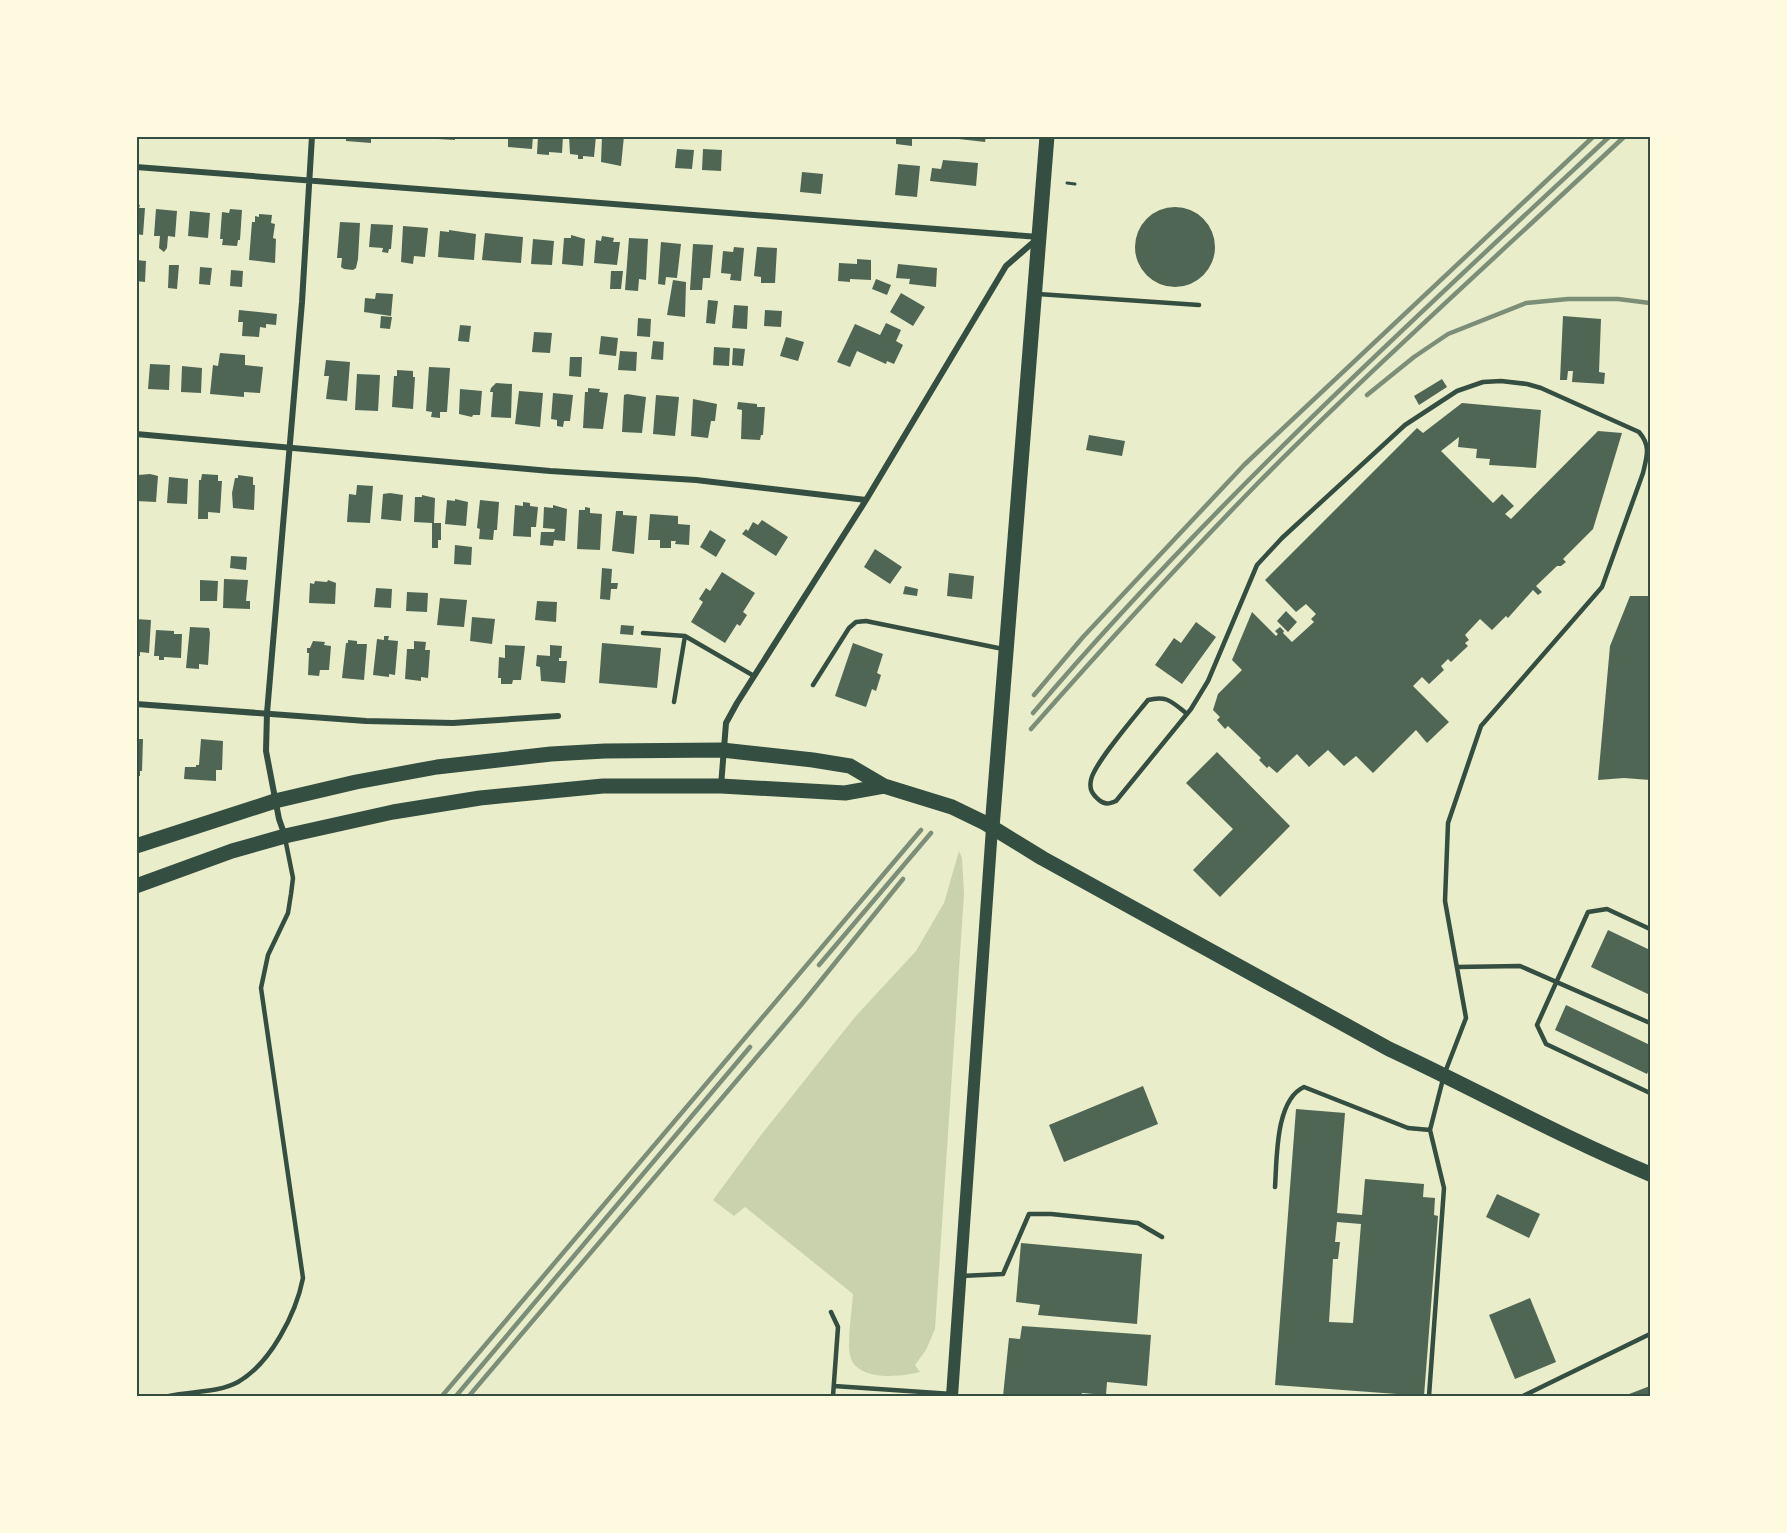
<svg xmlns="http://www.w3.org/2000/svg" width="1787" height="1533" font-family="Manrope,sans-serif">
  <style>
    .green { fill: #cad2ad }
    .building { fill: #4f6655; fill-rule: evenodd }
    .lines { fill: none; stroke-linecap: round; stroke-linejoin: round }
    .path { stroke: #344e41; stroke-width: 3 }
    .service { stroke: #344e41; stroke-width: 4.5 }
    .minor { stroke: #344e41; stroke-width: 6 }
    .secondary { stroke: #344e41; stroke-width: 12 }
    .primary { stroke: #344e41; stroke-width: 15 }
    .rail { stroke: #7c8e77; stroke-width: 4.5 }
    .neatline { fill: none; stroke: #344e41; stroke-width: 2 }
  </style>
  <rect width="100%" height="100%" fill="#e9edc9"/>
  <path class="green" d="M959 851 962 858 964 894 935 1329 926 1350 915 1365 920 1372C902 1377 855 1382 850 1355 847 1342 852 1310 853 1294L745 1207 734 1216 713 1200 761 1135 855 1017 916 951 944 903Z"/>
  <path class="building" d="M346 136H371V143L346 141Z
    M439 136H455V140L438 139Z
    M508 136H533L532 149 508 147Z
    M538 136H563L562 153 549 152V155L537 154Z
    M569 136H596L594 157 583 156V159H578V155L570 154Z
    M602 136H624L621 166 601 162Z
    M896 136H912V146L896 144Z
    M950 136H986L985 142 950 138Z
    M677 149 694 150 692 169 675 168Z
    M703 149 722 150 721 171 702 170Z
    M943 160 978 163 976 186 930 181 932 168 941 169Z
    M898 164 920 166 917 197 895 195Z
    M802 172 823 174 821 194 800 192Z
    M136 204 140 205 139 208H145L143 235 136 234Z
    M1135 247a40 40 0 1 1 80 0a40 40 0 1 1-80 0Z
    M156 209 177 211 175 237 168 236 167 248 164 252 159 248 160 236H154Z
    M230 209 242 210 240 240H238L237 246 222 245 223 239H220L222 212 229 213Z
    M190 211 210 213 208 238 188 236Z
    M259 214 272 215 271 223 275 224 273 238 276 239 275 263 249 260 252 222H255V216L259 217Z
    M340 222 360 223 358 259 356 268 353 270 344 269 341 267 342 258H337Z
    M371 224 393 225 391 249H389L388 253 382 252 383 248 369 247Z
    M403 226 428 228 425 257 414 256 413 264 401 262Z
    M449 230 476 234 474 260 438 257 440 231 449 232Z
    M485 233 523 237 521 263 482 260Z
    M571 235 585 239 583 266 562 264 564 238H571Z
    M602 236 614 238 613 242H620L617 265 594 263 596 240 601 241Z
    M629 238 648 239 646 280 639 279 638 291 625 290Z
    M533 239 554 241 552 265 531 264Z
    M661 242 681 244 677 278 666 277 665 285 658 284Z
    M693 244 713 245 710 278H703L702 290H690Z
    M734 247 744 248 741 281 730 280 731 274 721 273 723 251 733 252Z
    M757 247 777 248 775 283H761V277L754 276Z
    M857 259 871 260V280L850 279V282L838 281 839 263 857 264Z
    M136 260 146 261 145 282 136 281Z
    M898 264 937 268 936 287 909 284 910 279 896 278Z
    M169 265H179L177 289 168 288Z
    M200 267 212 268 210 285 199 284Z
    M231 270 243 271 242 287 230 286Z
    M611 271H623L621 289H610Z
    M876 279 891 285 887 295 872 289Z
    M673 280 686 282 685 317 667 315Z
    M376 293 393 294 391 316 364 312 365 298 375 299Z
    M901 293 925 307 913 326 890 312Z
    M708 300 718 301 715 324 706 323Z
    M734 305 748 306 747 329 732 328Z
    M239 310 277 314 276 325 266 324V328L260 327 259 337 242 336 243 322H238Z
    M765 310 782 311 781 327 764 326Z
    M381 316 392 317 390 329 380 328Z
    M1563 316 1601 319 1599 372 1605 373 1604 384 1572 382 1573 371H1568L1567 380H1560Z
    M638 318 651 319 650 337 637 336Z
    M886 323 901 330 896 341 903 345 894 364 887 361 886 364 857 351 850 367 837 362 855 324 880 335Z
    M460 325 471 326 469 342 458 341Z
    M534 332 552 333 550 353 532 352Z
    M601 336 618 338 616 356 599 354Z
    M786 337 804 342 798 361 780 356Z
    M653 341 664 342 663 360 651 359Z
    M714 347 730 348 729 366 713 365Z
    M733 348 745 349 743 366 732 365Z
    M620 351 637 352 636 371 618 370Z
    M220 353 245 355V365L263 367 260 393 244 392V397L210 394 213 365 218 366Z
    M570 357H582L581 377 569 376Z
    M326 360 350 362 347 401 326 399 329 376H324Z
    M150 364 170 365 169 390 148 389Z
    M182 366 202 368 201 393 181 392Z
    M429 367 450 368 447 412H440V418L431 417 432 412 426 411Z
    M397 370 413 371V377H415L413 409 392 407 394 376H397Z
    M357 374 380 375 378 411 355 410Z
    M1442 379 1447 387 1419 405 1414 396Z
    M496 383 512 384 511 418 491 417 493 392H490L491 388Z
    M588 388 600 389 599 392 608 393 603 429 583 428 585 392H588Z
    M460 389 482 391 480 415H473L472 417 459 414Z
    M519 391 543 393 540 427 515 424Z
    M553 393 573 395 570 421H564L563 427 557 426V420L551 419Z
    M627 394 646 397 642 433 622 432 624 395Z
    M656 395 679 397 675 436 653 434Z
    M693 399 717 404 715 421H711L708 438 691 436Z
    M738 402 757 404V407H765L763 435H761L760 440 741 439 742 410 737 409Z
    M1462 403 1541 410 1536 468 1489 465 1490 459 1476 458 1477 449 1458 447 1459 437 1441 451 1493 503 1502 494 1514 506 1505 514 1511 519 1598 431 1622 433 1593 529 1563 559 1566 562 1561 566H1557L1536 586 1542 592 1538 595 1533 590 1508 618 1506 616 1492 630 1480 619 1465 635 1469 640 1465 643 1468 646 1451 662 1448 659 1441 666 1444 670 1429 684 1422 677 1413 686 1449 722 1427 743 1416 730 1373 773 1356 756 1344 766 1328 750 1309 767 1297 754 1277 773 1269 766 1267 768 1259 760 1261 758 1228 726 1225 729 1217 720 1220 717 1213 710 1218 694 1242 670 1232 660 1252 612 1276 636 1278 634 1275 631 1280 627 1284 631 1283 633 1292 642 1314 622 1311 619 1316 614 1306 604 1296 612 1265 580 1417 428 1423 433Z
    M1089 435 1125 441 1122 456 1086 450Z
    M150 474 158 476 156 502 136 501 138 475Z
    M202 474 218 475V481H222L220 513 208 512V519H198L199 480H201Z
    M238 475 253 477V485H255L254 510 233 508 232 493 235 478H238Z
    M169 477 188 479 187 504 167 503Z
    M357 485 373 486 370 523 347 522 349 494 356 495Z
    M390 493 403 495 401 521 381 519 383 494Z
    M422 495 435 498 434 523H441V540H438V548H432V523L414 522 415 497H422Z
    M455 499 468 502 466 526 445 524 447 500 455 501Z
    M480 500 499 502 497 530H494L493 540 479 539 480 529 477 528Z
    M523 502 530 503V506L538 507 536 527H531V537L513 536 515 505 523 506Z
    M553 505 567 509 565 541 554 540 553 546 540 545 541 532H554L555 529 543 528 544 507 553 508Z
    M585 507 590 508V513L602 514 600 550 577 549 579 510H585Z
    M616 511H623V515L637 516 634 554 612 551Z
    M650 514 678 516V524L690 525 689 545 675 544 676 541H671V548H660V540H648Z
    M762 520 788 537 776 556 742 534 746 529 748 531 753 522 758 525Z
    M710 530 726 540 716 557 700 547Z
    M455 545 472 547 471 565 454 564Z
    M875 549 902 567 890 584 864 567Z
    M231 556 247 557 246 570 230 568Z
    M602 568 612 569 611 583H618L617 589H611L610 600 600 599Z
    M722 572 755 593 743 612 747 615 740 626 737 624 725 643 691 622 703 602 699 599 706 588 710 591Z
    M949 573 974 576 972 599 947 596Z
    M224 579 248 580 246 601H250V609L223 608Z
    M200 580 218 581 217 601H200Z
    M328 580 336 583 335 604 309 603 310 583 314 584 315 581 327 582Z
    M905 586 918 589 917 596 903 594Z
    M376 588 392 589 391 608 374 607Z
    M1649 589H1650V780L1624 778 1598 780 1610 646 1630 596H1648Z
    M407 592 428 593 427 612 406 611Z
    M440 598 467 600 464 627 437 625Z
    M537 601 557 602 556 622 535 620Z
    M1286 611 1297 622 1288 632 1277 621Z
    M472 617 495 619 492 644 470 641Z
    M136 619 151 620 149 653 140 652V656H136Z
    M1196 622 1216 637 1182 684 1155 665 1174 638 1181 643Z
    M621 625 634 626 633 635 620 634Z
    M190 627 209 628 210 633 208 665 199 664V669L186 668Z
    M156 630 174 631V634H182L181 658 164 657V660H159V656H154Z
    M384 636H389L388 640 398 641 395 675 389 674V677L373 675 377 639 384 640Z
    M348 640 357 641V644H367L364 680 342 678 346 643H348Z
    M313 641 325 642 324 645 331 646 329 670H320L319 676 308 675 309 653H307V648H310Z
    M414 641 426 642 425 650H430L428 678 421 677V681L405 679 407 649H414Z
    M602 643 661 648 657 688 599 683Z
    M853 643 883 654 877 673 881 675 876 691 872 689 866 707 835 696Z
    M505 645 525 646 521 680H513L512 684H501V678H498L499 657 505 658Z
    M550 645 562 646 561 658H559V661H567L565 683 541 681 540 667 536 666 537 655 550 656Z
    M136 739H143L142 771H140V776H136Z
    M201 739 223 741 222 770H216V781L184 779 185 767H196V765H199Z
    M1217 752 1290 826 1220 897 1193 870 1233 829 1186 783Z
    M1608 930 1650 950V995L1591 967Z
    M1566 1005 1650 1045V1068L1647 1074 1555 1030Z
    M1143 1086 1158 1124 1064 1162 1049 1125Z
    M1296 1109 1345 1113 1337 1213 1362 1215 1365 1179 1424 1184 1423 1197 1435 1198 1434 1215 1438 1216 1424 1396 1275 1385ZM1337 1222 1361 1224 1353 1323 1329 1322 1333 1259H1338L1340 1242H1335Z
    M1497 1194 1540 1214 1529 1238 1486 1217Z
    M1021 1243 1142 1254 1137 1324 1038 1315 1040 1305 1016 1302Z
    M1530 1298 1556 1362 1515 1379 1489 1315Z
    M1022 1326 1151 1335 1147 1386 1107 1382 1106 1395 1082 1393 1081 1396H1003L1009 1338 1020 1339Z
    M1650 1386V1396H1624Z"/>
  <g class="lines">
    <path class="path" d="M1067 183 1075 184"/>
    <path class="service" d="M1038 294 1199 305
      M643 633 685 636 754 676
      M813 685 849 628 856 622 866 621 1003 649
      M674 702 685 636
      M1187 714C1172 702 1167 695 1148 700 1136 715 1093 765 1091 780 1089 789 1092 794 1099 800 1105 805 1109 804 1116 801L1191 709 1208 681 1257 565 1282 538 1405 425 1457 391 1483 382 1501 381 1527 384 1541 388 1639 432C1651 446 1647 456 1643 473L1602 587 1481 726 1448 823 1445 901 1466 1018 1444 1075 1430 1130 1408 1128 1304 1087C1275 1100 1277 1160 1275 1187
      M1650 929 1607 909 1588 912 1537 1025 1546 1044 1650 1093
      M1457 967 1520 966 1650 1023
      M961 1276 1003 1274 1029 1214H1051L1138 1223 1162 1237
      M831 1312 838 1327 833 1396
      M834 1386 952 1394
      M169 1396C190 1391 218 1393 238 1382 270 1364 296 1314 303 1278L261 988 268 955 288 913 291 894 293 878 285 838
      M1429 1396 1444 1188 1430 1130
      M1523 1396 1650 1334"/>
    <path class="minor" d="M136 167 1039 237
      M136 434 550 471 696 480 866 500
      M136 704 366 721 453 723 558 716
      M721 786 726 723 737 703 866 500 1006 266 1037 239
      M285 836 279 819 266 751 267 713 302 302 312 136"/>
    <path class="secondary" d="M952 1396 992 828"/>
    <path class="primary" d="M992 828 1047 136
      M136 846 275 801 356 782 437 767 551 754 605 751 722 750 813 760 850 766 884 786 952 807 985 823 1042 858 1389 1049C1477 1090 1561 1137 1650 1174
      M136 886 232 851 285 836 393 812 480 798 603 786H721L845 793 884 786"/>
    <path class="rail" d="M1367 395 1414 357 1448 334 1526 303 1568 299H1618L1650 303
      M1034 695 1083 637 1244 465 1594 136
      M1033 713C1210 505 1410 322 1610 136
      M1031 729C1105 645 1181 562 1259 482 1377 363 1503 251 1625 136
      M819 965 931 833
      M442 1396 921 830
      M456 1396 750 1047
      M469 1396 801 1005 903 879"/>
  </g>
  <rect width="1787" height="1533" fill="none" stroke="#fefae0" stroke-width="276"/>
  <rect x="138" y="138" width="1511" height="1257" class="neatline"/>
</svg>
